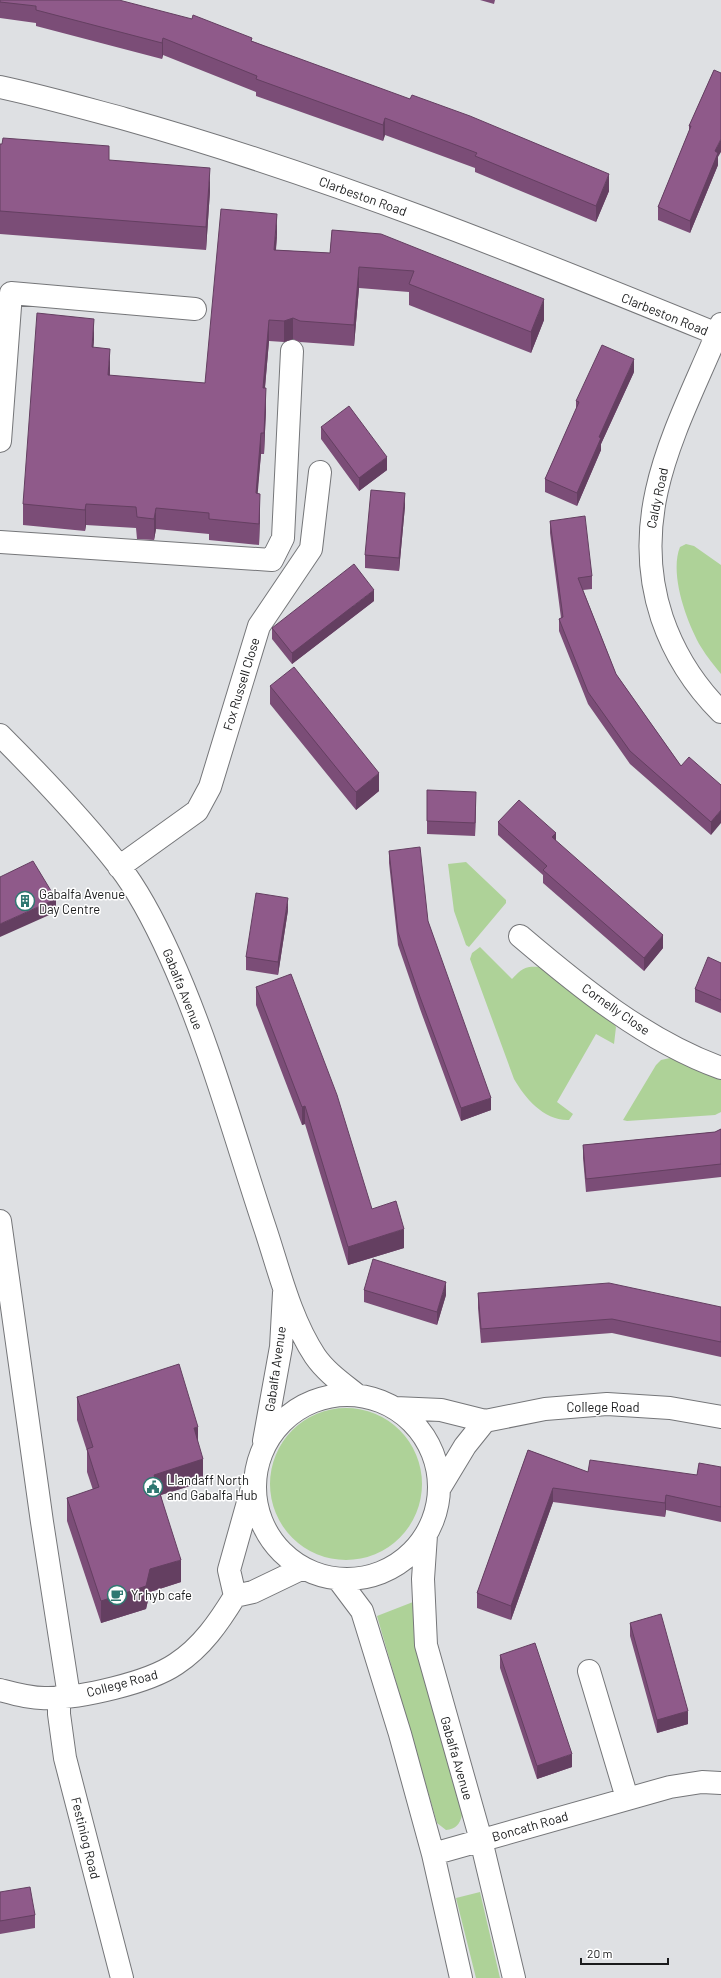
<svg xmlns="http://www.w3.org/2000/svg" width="721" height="1978" font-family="Barlow,sans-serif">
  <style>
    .green { fill: #aed298 }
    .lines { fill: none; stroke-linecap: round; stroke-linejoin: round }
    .minor-casing { stroke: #757679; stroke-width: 24 }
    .minor { stroke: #fff; stroke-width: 22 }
    .wall { fill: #7b4d77 }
    .shaded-wall { fill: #643f61 }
    .building { fill: #8f5a8a; stroke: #643f61 }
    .labels { text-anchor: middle; stroke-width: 3; stroke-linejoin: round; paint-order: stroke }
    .street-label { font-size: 13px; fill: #1a1b1c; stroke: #fff }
    .poi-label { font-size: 13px; fill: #1a1b1c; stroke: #fff; text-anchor: start }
  </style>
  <rect width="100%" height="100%" fill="#dee0e3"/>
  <path class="green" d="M686 544 694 546 721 565V674C714 665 707 657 701 647 687 623 669 574 680 547Z
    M466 862 506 900V903L469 947 466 945 454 911 448 864Z
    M480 947 512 979C523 967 526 966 542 967L610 1018 616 1027 614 1044 596 1034 557 1102 573 1114 569 1120C544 1121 525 1098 514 1079L470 959 472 953Z
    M670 1058 721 1077V1112L715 1115 627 1121 623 1120 656 1065 661 1060Z
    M270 1484a76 76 0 1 1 152 0a76 76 0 1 1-152 0Z
    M413 1602 414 1638 462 1815C460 1824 456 1829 446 1830L437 1823 377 1616Z
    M480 1892 500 1978H476L456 1898Z"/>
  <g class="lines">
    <defs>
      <path id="minor" d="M0 87C42 96 84 108 125 119 328 176 523 255 717 334
        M721 324C681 422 626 509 662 618 674 653 695 686 721 712
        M0 441 11 293 195 309
        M0 542 272 560 283 538 292 351
        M0 735C41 776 83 820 119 866 140 893 156 925 170 956 209 1042 235 1138 265 1228 279 1270 290 1318 315 1356 326 1372 342 1383 357 1395
        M119 867 197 811 210 787 259 626 311 549 320 472
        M520 936C580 987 646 1041 721 1068
        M0 1221 42 1522 69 1696
        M255 1487a92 92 0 1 1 184 0a92 92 0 1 1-184 0Z
        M395 1408 441 1410 485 1421 545 1409 607 1404 670 1408 721 1417
        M264 1441 281 1347 284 1293
        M439 1489 465 1446 485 1421
        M426 1535 423 1579 426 1645 481 1840 514 1978
        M338 1579 362 1611 400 1734 433 1854 461 1978
        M235 1596 253 1592 303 1568
        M589 1671 627 1798
        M0 1690C15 1694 32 1699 48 1698 81 1698 148 1683 176 1664 202 1647 219 1622 235 1596L229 1570 252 1488
        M59 1697V1714L65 1758 122 1978
        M433 1854 670 1787 702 1782 721 1783"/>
    </defs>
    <use href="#minor" class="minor-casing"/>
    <use href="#minor" class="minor"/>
  </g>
  <path class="wall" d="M0 0 252 41 609 191 596 222 475 172V168L385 135 383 141 256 96V92L163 55 162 59 36 26V23L0 18Z
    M480 0H495L494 4Z
    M714 70 718 165 690 233 658 220V207L689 131V126Z
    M0 144 109 160 210 191 206 250 0 234Z
    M332 230 544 320 531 353 409 305V292L359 288 354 346 300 342 293 339 284 342 269 341 265 388 266 409 264 454H261L257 494 260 515 259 545 209 540V534L156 529 154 540 137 539 136 528 86 525 85 531 23 525V504L94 340 93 347 110 370V376L205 383 277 235 276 250 330 253Z
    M634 372 601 444V450L577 506 545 492V479L576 409V401Z
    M321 427 387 470 359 491 321 439Z
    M405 506 399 571 365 568V555Z
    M550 521 592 576V589L583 590 616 674 681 766 721 785 711 835 630 764 588 704 559 631V619L561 618 550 533Z
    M374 601 292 664 272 639V628Z
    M270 686 379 791 356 810 270 704Z
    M427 790 476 805 475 836 427 834Z
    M498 822 556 841 663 948 644 971 543 883V875L498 835Z
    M389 851 428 921 491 1110 461 1121 420 1009 398 945 389 863Z
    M288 910 278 975 246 970V957Z
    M721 963V1013L695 1002V989Z
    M256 987 372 1209 404 1248 348 1265 305 1124 302 1125 256 1005Z
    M721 1129V1177L586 1192 583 1158V1145L715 1132Z
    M364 1290 446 1295 437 1325 364 1302Z
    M478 1293 721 1307V1357L612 1333 481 1343 478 1308Z
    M77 1397 198 1444 203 1482 161 1495 181 1582 150 1592 146 1609 101 1623 67 1521V1498L93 1490 87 1472V1451L77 1420Z
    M528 1450 588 1472 697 1475 721 1467V1522L666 1510 665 1517 553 1502 511 1620 477 1608V1593Z
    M630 1623 688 1724 657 1733 630 1636Z
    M500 1655 572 1767 537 1779 500 1668Z
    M0 1892 35 1915V1928L0 1934Z"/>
  <path class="shaded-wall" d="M163 38V55L162 59V43Z
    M385 118V135L383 141V125Z
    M721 139V152L718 157V165L690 233V221L715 151Z
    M210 168V191L206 250V227Z
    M609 174V191L596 222V206Z
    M277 214V235L274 271V250Z
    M359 267V288L354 346V325Z
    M544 299V320L531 353V332Z
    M293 318V339L284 342V321Z
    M94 319V340L92 368V347Z
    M269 320V341L263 409V388Z
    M110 349V370L108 396V375Z
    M634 359V372L601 444V450L577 506V493L599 437Z
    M266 388V409L264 454V433Z
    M261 433V454L256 514V493Z
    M387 457V470L359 491V478Z
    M405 493V506L399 571V558Z
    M260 494V515L259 545V524Z
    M86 504V525L85 531V510Z
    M156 508V529L154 540V519Z
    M374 590V601L292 664V653Z
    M379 773V791L356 810V792Z
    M476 792V805L475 836V823Z
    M721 810V823L711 835V822Z
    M556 833V846L552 837Z
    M288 898V910L278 975V962Z
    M56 899V912L0 937V924Z
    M663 935V948L644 971V958Z
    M491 1098V1110L461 1121V1108Z
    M305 1106V1124L302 1125V1107Z
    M404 1229V1248L348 1265V1247Z
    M446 1282V1295L437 1325V1312Z
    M198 1427V1449L194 1428Z
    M203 1459V1482L154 1497V1475Z
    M553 1488V1502L511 1620V1606Z
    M666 1495V1510L665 1517V1503Z
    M181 1560V1582L150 1592 146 1609 101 1623V1601L150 1569Z
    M688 1711V1724L657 1733V1720Z
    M572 1754V1767L537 1779V1766Z"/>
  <path class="building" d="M0 0H119L192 19 193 15 252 38 251 41 410 99 412 95 470 116 609 174 596 206 475 156 477 153 385 118 383 125 256 79 257 76 163 38 162 43 36 10V6L0 2Z
    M714 70 721 73V139L715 151 718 153 690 221 658 207 691 126H689Z
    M3 138 109 146V160L210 168 206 227 0 211V144H2Z
    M221 209 277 214 274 250 330 253 332 230 381 234 544 299 531 332 409 284 414 271 359 267 354 325 300 321 293 318 284 321 269 320 263 388H266L264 433H261L256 493 260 494 259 524 209 519V513L156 508 154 519 137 517 136 507 86 504 85 510 23 504 37 313 94 319 92 347 110 349 108 375 205 383Z
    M602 345 634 359 599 437 601 438 577 493 545 479 579 402 576 401Z
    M349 406 387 457 359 478 321 427Z
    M371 490 405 493 399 558 365 555Z
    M585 516 592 576 578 578 616 674 681 766 689 757 721 785V810L711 822 630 751 588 692 559 619 563 617 550 521Z
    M354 564 374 590 292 653 272 628Z
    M294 667 379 773 356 792 270 686Z
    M427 790 476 792 475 823 427 821Z
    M519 800 556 833 552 837 663 935 644 958 543 870 547 866 498 822Z
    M420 847 428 921 491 1098 461 1108 420 997 398 932 389 851Z
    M33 861 56 899 0 924V877Z
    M256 893 288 898 278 962 246 957Z
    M708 957 721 963V1000L695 989Z
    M291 974 337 1095 372 1209 396 1201 404 1229 348 1247 305 1106 302 1107 256 987Z
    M721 1129V1164L586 1179 583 1145 715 1132Z
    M373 1259 446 1282 437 1312 364 1290Z
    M609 1283 721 1307V1342L612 1319 481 1329 478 1293Z
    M179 1364 198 1427 194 1428 203 1459 154 1475 181 1560 150 1569 146 1586 101 1601 67 1498 99 1487 87 1449 93 1447 77 1397Z
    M528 1450 588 1472 590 1460 697 1475 699 1463 721 1467V1507L666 1495 665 1503 553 1488 511 1606 477 1593Z
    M661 1614 688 1711 657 1720 630 1623Z
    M535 1643 572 1754 537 1766 500 1655Z
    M30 1887 35 1915 0 1921V1892Z"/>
  <defs>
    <symbol id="building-ring" viewBox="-11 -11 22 22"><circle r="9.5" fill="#fff" stroke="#2f7771" stroke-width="1.5"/><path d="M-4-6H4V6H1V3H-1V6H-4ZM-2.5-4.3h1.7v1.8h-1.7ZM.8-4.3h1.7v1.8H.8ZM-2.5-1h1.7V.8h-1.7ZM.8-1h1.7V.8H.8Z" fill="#2f7771"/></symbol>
    <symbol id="civic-ring" viewBox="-11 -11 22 22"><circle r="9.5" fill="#fff" stroke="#2f7771" stroke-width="1.5"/><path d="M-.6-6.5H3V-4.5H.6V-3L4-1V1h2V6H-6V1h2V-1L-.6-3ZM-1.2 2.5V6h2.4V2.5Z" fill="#2f7771"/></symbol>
    <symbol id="cafe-ring" viewBox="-11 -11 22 22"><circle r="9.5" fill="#fff" stroke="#2f7771" stroke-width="1.5"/><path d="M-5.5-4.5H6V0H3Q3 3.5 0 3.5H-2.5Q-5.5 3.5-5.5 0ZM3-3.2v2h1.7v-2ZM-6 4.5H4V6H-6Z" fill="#2f7771"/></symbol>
  </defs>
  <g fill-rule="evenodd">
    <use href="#building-ring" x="14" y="890" width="22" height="22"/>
    <use href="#civic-ring" x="142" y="1476" width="22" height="22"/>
    <use href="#cafe-ring" x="106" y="1584" width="22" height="22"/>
  </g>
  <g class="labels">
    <g class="street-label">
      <text transform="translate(363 196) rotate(20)" y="5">Clarbeston Road</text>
      <text transform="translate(665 314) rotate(22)" y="5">Clarbeston Road</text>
      <text transform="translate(657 498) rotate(-78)" y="5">Caldy Road</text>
      <text transform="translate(241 684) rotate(-73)" y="5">Fox Russell Close</text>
      <text transform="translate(183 989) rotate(68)" y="5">Gabalfa Avenue</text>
      <text transform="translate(616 1009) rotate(35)" y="5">Cornelly Close</text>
      <text transform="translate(275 1369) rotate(-82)" y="5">Gabalfa Avenue</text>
      <text x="603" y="1412">College Road</text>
      <text transform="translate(122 1683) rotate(-15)" y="5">College Road</text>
      <text transform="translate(457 1758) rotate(74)" y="5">Gabalfa Avenue</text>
      <text transform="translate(530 1826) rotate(-16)" y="5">Boncath Road</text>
      <text transform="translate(86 1838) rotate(76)" y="5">Festiniog Road</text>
    </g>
    <g class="poi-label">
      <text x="39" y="899">Gabalfa Avenue<tspan x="39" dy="15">Day Centre</tspan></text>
      <text x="167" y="1485">Llandaff North<tspan x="167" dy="15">and Gabalfa Hub</tspan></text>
      <text x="131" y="1600">Yr hyb cafe</text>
    </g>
  </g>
  <path d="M581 1958v6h87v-6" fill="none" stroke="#1a1b1c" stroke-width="2"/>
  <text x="587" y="1958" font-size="12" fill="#1a1b1c" stroke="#ffffff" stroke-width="3" paint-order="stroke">20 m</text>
</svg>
